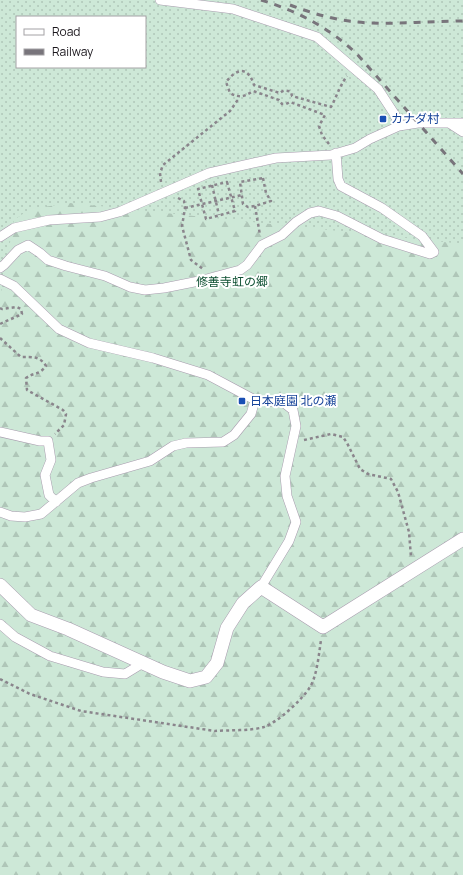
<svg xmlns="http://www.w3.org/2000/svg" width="463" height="875" font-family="Manrope,'Noto Sans JP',sans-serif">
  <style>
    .grass { fill: url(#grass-dots); fill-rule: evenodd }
    .forest { fill: url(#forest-firs) }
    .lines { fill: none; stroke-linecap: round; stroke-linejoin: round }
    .pedestrian-casing { stroke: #a89cae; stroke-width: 10 }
    .minor-casing { stroke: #a89cae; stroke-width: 14 }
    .path { stroke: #8a858c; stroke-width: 2.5; stroke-dasharray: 3 3; stroke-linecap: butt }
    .pedestrian { stroke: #fff; stroke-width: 9 }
    .minor { stroke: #fff; stroke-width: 13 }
    .rail { stroke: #78747b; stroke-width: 3; stroke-dasharray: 7 7; stroke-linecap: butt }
    .transit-dot { fill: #1a4fb4; stroke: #fff; stroke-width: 1.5 }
    .labels { text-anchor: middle; stroke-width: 4; stroke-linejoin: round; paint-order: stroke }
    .transit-label { font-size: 12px; fill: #164399; stroke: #fff; text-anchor: start }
    .park-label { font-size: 12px; fill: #0e5032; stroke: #fff }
  </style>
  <defs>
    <pattern id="grass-dots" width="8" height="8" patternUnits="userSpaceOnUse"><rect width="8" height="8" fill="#cde8d7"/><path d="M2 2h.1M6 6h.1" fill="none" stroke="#afc6b8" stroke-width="1.8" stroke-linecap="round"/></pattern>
    <pattern id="forest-firs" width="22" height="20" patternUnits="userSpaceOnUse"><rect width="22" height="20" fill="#cde8d7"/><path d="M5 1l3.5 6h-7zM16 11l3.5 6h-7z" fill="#afc6b8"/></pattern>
  </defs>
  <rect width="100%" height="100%" fill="#fbf6fe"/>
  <path class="grass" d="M0 0H463V498L0 659ZM17 17H145V67H17Z"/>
  <path class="forest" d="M70 203 463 244V875H0V299L14 220 30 209Z"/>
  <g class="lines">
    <defs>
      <path id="pedestrian" d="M160 0 233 9 317 37 378 89 395 115 399 126
        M449 123 463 132
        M0 237 14 228 49 220 100 217 119 212 209 173 276 158 331 155 355 148 370 139 399 126 418 123H463
        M0 268 4 265 18 250 28 245 40 253 48 260 66 266 105 276 130 287 145 290 164 288 199 281 240 270 247 265 262 245 282 235 296 222 310 213 319 211 337 216 382 239 430 254 434 252 422 236 382 208 341 186 338 179 336 153
        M0 279 14 286 59 329 89 343 153 358 208 375 255 400 284 403 293 410 296 426 285 476 287 496 296 522 289 541 261 587
        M0 432 40 441H48L51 460 45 475 49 495 56 502
        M0 512 11 516 25 517 41 514 78 483 91 478 150 461 173 446 186 443 223 442 234 435 251 414 255 400
        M0 624 15 637 50 656 103 672 125 674 143 663"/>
      <path id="minor" d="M0 585 31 615 68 629 163 672 190 681 206 677 217 663 227 628 243 603 261 587 323 627 463 539"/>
    </defs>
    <use href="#pedestrian" class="pedestrian-casing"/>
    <use href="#minor" class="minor-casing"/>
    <path class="path" d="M329 144 322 135 319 126 325 115 290 102 286 104H282L279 100 253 91C244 97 239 98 230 93L226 82C237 68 248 66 254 85L280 93C283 90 287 90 291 92L292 96 331 107C337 96 339 87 347 76
      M263 178 266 193 271 201 255 206 248 207 243 204 240 182Z
      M161 182 160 173 163 165 230 111 237 101V97
      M227 182 235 211 206 219 198 189Z
      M212 185 219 215
      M178 198 184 201 185 208 182 226 191 260 203 269
      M255 206 260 235
      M185 208 242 195
      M0 308 2 309 17 307 21 309 22 314 0 324
      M0 338 21 357C32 357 40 356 46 366 38 376 34 372 26 378L27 390 63 410 66 414 64 425 55 434
      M304 440 331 434 343 437 347 443 360 469 368 474 391 479 398 492 409 532 411 557
      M0 679 30 694 81 711 215 731C229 730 250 731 264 727 278 722 302 700 310 687 317 676 319 653 321 640"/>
    <use href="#pedestrian" class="pedestrian"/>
    <use href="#minor" class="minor"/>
    <path class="rail" d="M261 0C299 12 328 27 357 54L463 174
      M290 5C316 15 343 22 371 23 402 24 432 21 463 21"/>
  </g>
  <g class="transit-dot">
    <rect x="379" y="115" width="8" height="8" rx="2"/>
    <rect x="238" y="397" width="8" height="8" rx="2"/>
  </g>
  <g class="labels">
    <g class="transit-label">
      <text x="391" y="123">カナダ村</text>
      <text x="250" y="405">日本庭園 北の瀬</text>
    </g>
    <g class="park-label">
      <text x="232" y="286">修善寺虹の郷</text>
    </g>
  </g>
  <rect x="16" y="16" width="130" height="52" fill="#ffffff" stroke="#a4a2a5"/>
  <rect x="24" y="29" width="20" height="6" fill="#ffffff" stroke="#a4a2a5"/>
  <text x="52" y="36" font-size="12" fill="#1b171d">Road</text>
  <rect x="24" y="49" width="20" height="6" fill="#78747b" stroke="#a4a2a5"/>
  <text x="52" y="56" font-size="12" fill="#1b171d">Railway</text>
</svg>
